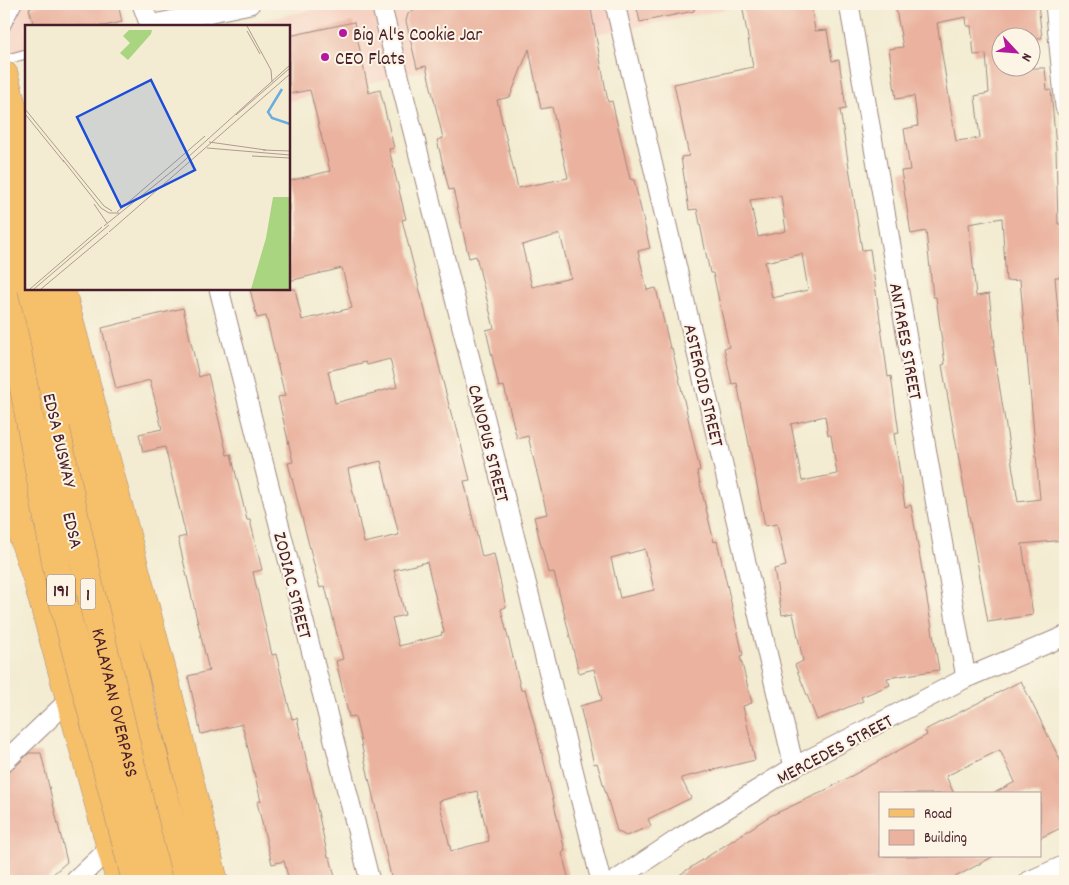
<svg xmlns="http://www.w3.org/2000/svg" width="1069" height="885" font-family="Dekko,sans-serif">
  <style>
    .built { fill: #f6d2c3 }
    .building { fill: #eab29f; fill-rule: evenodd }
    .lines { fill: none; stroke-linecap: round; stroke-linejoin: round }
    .lane-casing { stroke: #9e867e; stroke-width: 11 }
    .street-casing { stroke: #9e867e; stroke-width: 21 }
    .primary-casing { stroke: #9e867e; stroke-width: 29 }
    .highway-casing { stroke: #9e867e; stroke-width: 29 }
    .lane { stroke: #fff; stroke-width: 9 }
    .street { stroke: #fff; stroke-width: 19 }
    .primary { stroke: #f6c06b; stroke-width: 28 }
    .highway { stroke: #f6c06b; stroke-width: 28 }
    .primary-bridge-casing { stroke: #9e867e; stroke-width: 29; stroke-linecap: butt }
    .primary-bridge { stroke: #f6c06b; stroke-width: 28 }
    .poi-dot { fill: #b5179e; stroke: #fcf5e5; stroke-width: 2 }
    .labels { text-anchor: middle; stroke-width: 4; stroke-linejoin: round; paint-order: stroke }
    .shield { fill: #fcf5e5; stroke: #7f5f63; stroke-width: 1 }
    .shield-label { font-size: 18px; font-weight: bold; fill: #4a1f2b }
    .poi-label { font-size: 19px; fill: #4a1f2b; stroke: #fcf5e5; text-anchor: start }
    .street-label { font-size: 19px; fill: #4a1f2b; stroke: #fcf5e5 }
    .inset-river { fill: none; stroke: #6aaddf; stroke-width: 2.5 }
    .inset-road { fill: none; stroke: #af9a8f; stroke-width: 1 }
    .view { fill: #1d4ed8; fill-opacity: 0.15; stroke: #1d4ed8; stroke-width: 2.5 }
    .inset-edge { fill: none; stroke: #4a1f2b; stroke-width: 2.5 }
  </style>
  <rect width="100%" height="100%" fill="#fcf5e5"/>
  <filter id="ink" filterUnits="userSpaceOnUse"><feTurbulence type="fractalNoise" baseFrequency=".02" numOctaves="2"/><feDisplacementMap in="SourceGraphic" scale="10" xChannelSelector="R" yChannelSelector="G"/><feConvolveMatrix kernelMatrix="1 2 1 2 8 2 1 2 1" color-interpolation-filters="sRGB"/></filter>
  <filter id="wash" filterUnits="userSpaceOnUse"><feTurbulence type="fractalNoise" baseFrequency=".0096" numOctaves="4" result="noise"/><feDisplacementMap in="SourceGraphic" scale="20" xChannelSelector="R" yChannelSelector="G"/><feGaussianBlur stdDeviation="1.12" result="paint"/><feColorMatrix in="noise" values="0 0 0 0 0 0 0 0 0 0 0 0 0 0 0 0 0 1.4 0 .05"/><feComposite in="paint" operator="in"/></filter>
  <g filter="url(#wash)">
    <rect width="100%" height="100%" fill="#f3ecd2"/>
    <path class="built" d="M4 4H121L125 22 110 26H26V50L9 55 4 34Z
      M340 4H754L518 49 289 101V26H234Z"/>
    <g id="blocks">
      <path class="building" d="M43 4H118L122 22 104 26H34L29 8Z
        M440 4H590L608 102 612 101 630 179 634 180 650 248 638 251 647 290 656 288 670 348H672L700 470 697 471 714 542 717 541 743 655 740 656 752 703 743 706 755 760 681 778 691 798 648 819 651 826 626 836 617 831 597 763 594 764 580 706 602 700 594 669 579 673 554 572 548 573 534 517 547 514 528 436 517 439 504 386 499 387 486 330 494 328 476 256 469 258 453 189 449 190 437 140 443 138 426 66 417 68 406 21 408 14 413 10ZM529 49 541 109 552 107 568 178 518 188 497 100 510 97ZM560 234 571 278 532 287 522 245ZM645 549 654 590 620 598 611 558Z
        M636 4H694V11L640 22Z
        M742 4H811L815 31 827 30 832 61 839 60 846 109 840 110 862 250 870 249 888 377 891 376 899 433 894 434 905 507 911 505 939 670 887 678 890 685 861 697 863 701 817 720 795 665 803 661 793 613 782 615 774 569 786 566 777 524 765 526 737 383 732 384 724 348 729 347 713 273H710L697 209 689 210 681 157 689 156 674 84 753 67ZM781 196 786 231 758 237 750 200ZM802 254 808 290 772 298 765 262ZM825 416 828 435H831L837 474 802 481 791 424Z
        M895 4H1038L1042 38H1002V68H1045L1047 90H1051L1056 148 1058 224H1062L1065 273V277H1055L1062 358H1065V405L1062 406 1065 449V540L1022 544 1033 615 988 622 942 365 945 364 936 297H933L926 231 911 234 901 171 910 170 904 129 918 126 914 96 896 99 889 49 903 47ZM966 17 967 26H971L974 55 986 54 989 93 975 96 980 138 956 141 937 23ZM1002 218 1006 281 1020 280 1040 499 1018 502 993 346H995L989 294 976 296 969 224Z
        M354 22 369 93 380 90 394 148 389 149 406 219 402 220 453 421H455L470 480 464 481 482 557 494 554 506 607 501 609 521 690 525 689 543 757 565 851 562 853 569 881H392L355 716 349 717 336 661 343 659 325 586 320 588 288 463 293 462 278 397 285 396 266 316 257 318 250 289H295L302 320 352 308 342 268 289 281V181L330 171 310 90 289 94V36ZM390 359 397 387 335 403 328 371 366 362 367 365ZM381 461 399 535 364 543 348 469ZM427 562 444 632 441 633 442 635 399 646 392 618 405 615 394 570ZM477 791 489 841 451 851 439 801Z
        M183 308 199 377 208 374 227 455 231 454 247 520H250L262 570 253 572 272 655 276 654 292 719 297 718 328 857H330L336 881H289L284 861 272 864 257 802 261 801 242 724 201 734 188 676 209 671 178 538 186 536 165 447 143 452 139 434 162 429 150 380 116 389 102 328Z
        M1021 681 1065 770V826L1040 838V794H992L1015 782 1000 750 946 776 954 794H880V856H994L948 881H670L770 816 820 793 927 735 925 730Z
        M29 753H41L67 862 45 881H4V774L12 770Z"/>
    </g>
  </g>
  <g filter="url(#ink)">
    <use href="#blocks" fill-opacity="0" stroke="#9e867e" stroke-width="1"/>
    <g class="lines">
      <defs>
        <path id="lane" d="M4 29 17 4
          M4 60 26 54"/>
        <path id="street" d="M142 4 150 26
          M381 4 601 881
          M615 4 794 767
          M849 4 966 678
          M1055 4 1065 107
          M150 25 250 4
          M219 289 370 881
          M4 762 69 700
          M75 881 110 848
          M615 881 681 837 794 767 966 678 1065 636
          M1029 881 1065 865"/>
        <path id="primary" d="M4 200 18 255"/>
        <path id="highway" d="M4 75 26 159
          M4 144 26 231
          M4 236 24 305 57 455
          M41 289 140 703 186 881
          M61 289 169 697 214 881
          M4 383 12 409 26 508
          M4 480 36 576 120 881"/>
      </defs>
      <use href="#lane" class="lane-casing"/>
      <use href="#street" class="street-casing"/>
      <use href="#primary" class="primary-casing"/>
      <use href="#highway" class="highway-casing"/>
      <use href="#lane" class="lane"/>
      <use href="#street" class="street"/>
      <use href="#primary" class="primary"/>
      <use href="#highway" class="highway"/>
      <defs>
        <g id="primary-bridge">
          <path d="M4 295 15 339 63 601 136 881"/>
          <path id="s1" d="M56 429 91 594 158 881"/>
        </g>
      </defs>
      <use href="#primary-bridge" class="primary-bridge-casing"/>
      <use href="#primary-bridge" class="primary-bridge"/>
    </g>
  </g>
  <g class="poi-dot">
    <circle cx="343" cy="33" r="5"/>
    <circle cx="325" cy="57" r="5"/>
  </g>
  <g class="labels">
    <g class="shield">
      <rect x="47" y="574.5" width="28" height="31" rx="4"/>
      <rect x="80.5" y="578.5" width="15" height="31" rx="4"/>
    </g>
    <g class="shield-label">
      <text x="61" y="596">191</text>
      <text x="88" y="600">1</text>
    </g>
    <g class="poi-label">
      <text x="353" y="40">Big Al's Cookie Jar</text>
      <text x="335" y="64">CEO Flats</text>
    </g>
    <g class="street-label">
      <text transform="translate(907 341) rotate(80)" y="7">ANTARES STREET</text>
      <text transform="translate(705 385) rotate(77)" y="7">ASTEROID STREET</text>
      <text transform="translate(61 440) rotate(77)" y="7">EDSA BUSWAY</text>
      <text transform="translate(490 443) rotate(76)" y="7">CANOPUS STREET</text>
      <text transform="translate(74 530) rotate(77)" y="7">EDSA</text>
      <text transform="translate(294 585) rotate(76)" y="7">ZODIAC STREET</text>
      <text dy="7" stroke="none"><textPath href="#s1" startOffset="280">KALAYAAN OVERPASS</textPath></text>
      <text transform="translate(834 748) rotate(-28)" y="7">MERCEDES STREET</text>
    </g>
  </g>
  <g transform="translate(25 25)">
    <rect width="265" height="265" fill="#f3ecd2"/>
    <path d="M104 5H127L126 9 103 35 95 28 105 18 98 11ZM248 172H265V264H226L241 213Z" fill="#a9d480"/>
    <path class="inset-river" d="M257 64 243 87 247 93 265 99"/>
    <path class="inset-road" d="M222 1 246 45 247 57M222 6 235 29M0 84 79 181 87 186M0 89 39 137M211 90 265 43M184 117 241 125M182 123 265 130M238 125 265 126M227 131 265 133M38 135 76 183 84 188H94M69 179 82 198M92 187 180 111M79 201 151 143 265 40M84 207 265 49M5 264 77 202M9 264 84 200M16 264 83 208"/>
    <path class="view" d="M126 55 170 145 96 182 52 92Z"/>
    <rect width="265" height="265" class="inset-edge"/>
  </g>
  <rect width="1069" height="885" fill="none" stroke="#fcf5e5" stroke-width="20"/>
  <rect x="879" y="792" width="162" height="65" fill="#fcf5e5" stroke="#b59f9b"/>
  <rect x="889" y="809" width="25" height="8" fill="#f6c06b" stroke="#b59f9b"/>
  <text x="924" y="818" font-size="15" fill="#4a1f2b">Road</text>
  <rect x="889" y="830" width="25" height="15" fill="#eab29f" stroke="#b59f9b"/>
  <text x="924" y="842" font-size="15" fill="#4a1f2b">Building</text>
  <g transform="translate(1016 52) rotate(116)"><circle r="24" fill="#fcf5e5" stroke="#b59f9b"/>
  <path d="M0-4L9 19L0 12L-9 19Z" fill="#b5179e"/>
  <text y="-8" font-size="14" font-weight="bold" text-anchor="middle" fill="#4a1f2b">N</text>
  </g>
</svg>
